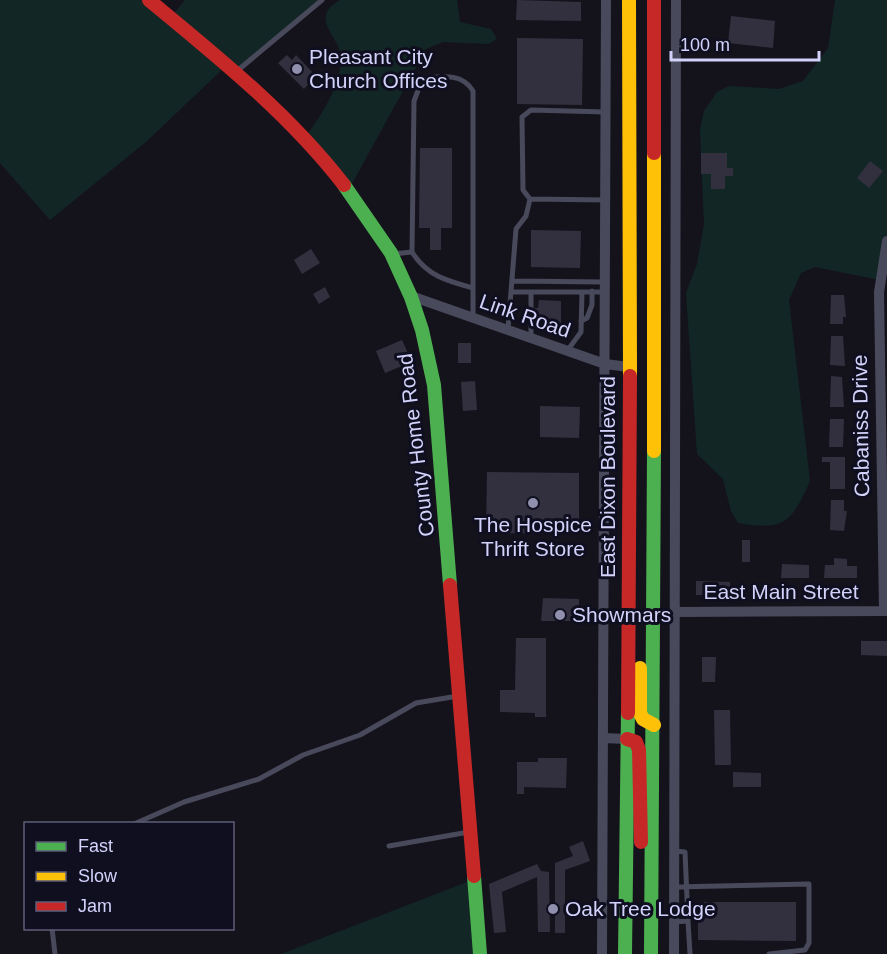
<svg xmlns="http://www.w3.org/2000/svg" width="887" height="954" font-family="Helvetica,sans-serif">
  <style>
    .green { fill: #122725 }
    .building { fill: #32303e }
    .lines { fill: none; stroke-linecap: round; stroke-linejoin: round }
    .lane { stroke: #49495c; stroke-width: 5 }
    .street { stroke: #49495c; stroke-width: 10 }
    .fast { stroke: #4caf50; stroke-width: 14 }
    .slow { stroke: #ffc107; stroke-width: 14 }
    .jam { stroke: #c62828; stroke-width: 14 }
    .poi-dot { fill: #908fad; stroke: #100f20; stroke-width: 2 }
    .labels { text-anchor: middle; stroke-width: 6; stroke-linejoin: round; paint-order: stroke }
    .poi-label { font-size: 21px; fill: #d2d2fb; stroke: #100f20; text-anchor: start }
    .street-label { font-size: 21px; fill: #d2d2fb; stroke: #100f20 }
  </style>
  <rect width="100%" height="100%" fill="#14131c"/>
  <path class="green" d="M0 0H149L170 18 185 0H322L236 72 227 65 147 141 50 220 0 163Z
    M340 0H457L460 22 491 29 497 39 488 44 443 42 426 49 348 191 304 139C321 116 339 89 341 60 343 37 306 20 340 0Z
    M835 0H887V241L880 280 815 267 801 273 789 300 810 481C791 523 785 531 738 523L731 511 723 479 697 454 686 293 697 264 704 224 700 129 704 111 717 92 729 86 779 89 803 81 828 48Z
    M475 879 480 954H281Z"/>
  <path class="building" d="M517 0 581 2V21L516 20Z
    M731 16 775 21 773 48 728 43Z
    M517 38 583 39 582 105 517 104Z
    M287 55 292 60 296 55 316 76 304 89 278 63Z
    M420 148H452V228H441V250H430V228H419Z
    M701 153H727V168H733V176H725V189H711V174H701Z
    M870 161 883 171 869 188 857 178Z
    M531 230 581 231 580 268 531 267Z
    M311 249 320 263 302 274 294 260Z
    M325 287 330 297 319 304 313 294Z
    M831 295H844L846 317H843V324H830Z
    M539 300 561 301V327H539V322L522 321 523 308H538Z
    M831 336H843L845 366 830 365Z
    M402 340 412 362 385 373 376 351Z
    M458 343H471V363H458Z
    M831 376 842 377 844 407H830Z
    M475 381 477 410 463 411 461 382Z
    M540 406 580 407 579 438 540 437Z
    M830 419H844L843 447H829Z
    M822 457H845V489H830V462H822Z
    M487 472 579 473V534L486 533Z
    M831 500H844V511H847L844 531 830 530Z
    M742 540H750V562H742Z
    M834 558 847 559V566H857V578H824L825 565H834Z
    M782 564 809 565V578H781Z
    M696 581 730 582V595H696Z
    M543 598 579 599V621H541Z
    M516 638H546V717H535V713L500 712V690H515Z
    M861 641H887V656L861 655Z
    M702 657H716L715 682H702Z
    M714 710H730L731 765H715Z
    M538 758H567L566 788 524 787V794H517V762H538Z
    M733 772 761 773V787H733Z
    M583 841 590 861 565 870V933H555V863L573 856 569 847Z
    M537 864 541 871 549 872 550 932H538L537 877 502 892 506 932 494 933 489 884Z
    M698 902H796V941L698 940Z"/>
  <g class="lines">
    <path class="lane" d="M237 71 322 0
      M606 200 530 199 523 190 522 117 531 110 606 112
      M393 254 412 252
      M513 281 605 282
      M511 292H605
      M531 292V308
      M473 317V91C463 74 445 76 428 78L419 88 414 101 412 252C427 276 447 281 473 288
      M531 321V338
      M581 321 587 318 592 305V291
      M508 329 516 229 526 216 530 199
      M567 351 581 332 582 292
      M134 824 184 802 259 779 303 755 360 735 416 703 458 696
      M389 846 469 832
      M675 851 685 852 688 921
      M674 887 809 884V943L805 950 769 954
      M674 922 688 921 690 954
      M52 928 55 954"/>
    <path class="street" d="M411 296 605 364 629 367
      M884 611 879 292 887 241
      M675 612 887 611
      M603 738 627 739
      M602 954 606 0
      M674 954 676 0"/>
    <path class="fast" d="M344 185 391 253 411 297 422 330 434 385 450 585
      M474 876 480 954
      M625 954 628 713
      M651 954 654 451"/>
    <path class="slow" d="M629 0 630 376
      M654 153V451
      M640 668V713L643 719 654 725"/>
    <path class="jam" d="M149 0C218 57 289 114 344 185
      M654 0V153
      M450 585 474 876
      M628 713 630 376
      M627 739 636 742 639 750 641 842"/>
  </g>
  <g class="poi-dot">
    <circle cx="297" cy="69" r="6"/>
    <circle cx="533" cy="503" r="6"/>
    <circle cx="560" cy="615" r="6"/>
    <circle cx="553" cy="909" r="6"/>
  </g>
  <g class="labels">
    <g class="poi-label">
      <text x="309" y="64">Pleasant City<tspan x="309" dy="24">Church Offices</tspan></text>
      <text x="533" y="532" text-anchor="middle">The Hospice<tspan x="533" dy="24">Thrift Store</tspan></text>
      <text x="572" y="622">Showmars</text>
      <text x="565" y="916">Oak Tree Lodge</text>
    </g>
    <g class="street-label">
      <text transform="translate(525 316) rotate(19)" y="7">Link Road</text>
      <text transform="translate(861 426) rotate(-91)" y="7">Cabaniss Drive</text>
      <text transform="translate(416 445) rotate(-97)" y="7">County Home Road</text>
      <text transform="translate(608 477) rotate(-90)" y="7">East Dixon Boulevard</text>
      <text x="781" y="599">East Main Street</text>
    </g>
  </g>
  <rect x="24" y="822" width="210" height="108" fill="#100f20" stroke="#5e5d78" stroke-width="1.5"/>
  <rect x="36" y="842" width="30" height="9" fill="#4caf50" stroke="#5e5d78" stroke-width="1.5"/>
  <text x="78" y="852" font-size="18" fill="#d2d2fb">Fast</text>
  <rect x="36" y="872" width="30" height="9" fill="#ffc107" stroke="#5e5d78" stroke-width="1.5"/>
  <text x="78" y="882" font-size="18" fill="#d2d2fb">Slow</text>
  <rect x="36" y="902" width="30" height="9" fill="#c62828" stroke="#5e5d78" stroke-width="1.5"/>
  <text x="78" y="912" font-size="18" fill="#d2d2fb">Jam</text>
  <path d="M671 51v9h148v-9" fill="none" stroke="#d2d2fb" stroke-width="3"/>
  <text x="680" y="51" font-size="18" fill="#d2d2fb" stroke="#100f20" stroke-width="4.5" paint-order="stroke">100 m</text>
</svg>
